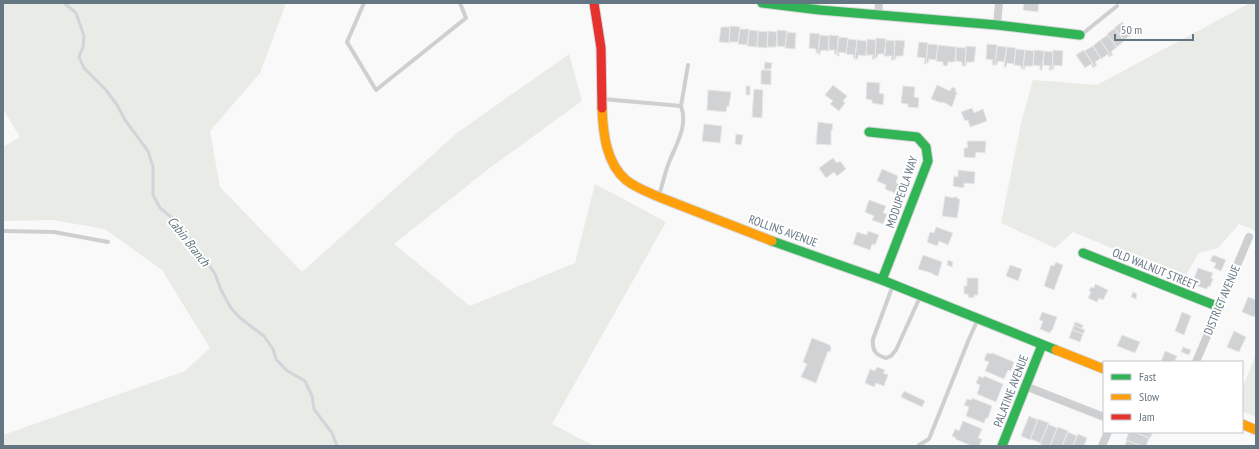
<svg xmlns="http://www.w3.org/2000/svg" width="1259" height="449" font-family="'PT Sans Narrow',sans-serif">
  <style>
    .green { fill: #e8ebe6 }
    .lines { fill: none; stroke-linecap: round; stroke-linejoin: round }
    .stream { stroke: #ced6d9; stroke-width: 3 }
    .building { fill: #d0d2d3; stroke: #e8e8e8 }
    .fast-casing { stroke: #d5d6d7; stroke-width: 11 }
    .slow-casing { stroke: #d5d6d7; stroke-width: 11 }
    .jam-casing { stroke: #d5d6d7; stroke-width: 11 }
    .lane { stroke: #cecfd0; stroke-width: 4 }
    .street { stroke: #cecfd0; stroke-width: 8 }
    .fast { stroke: #30b455; stroke-width: 9 }
    .slow { stroke: #ff9f0a; stroke-width: 9 }
    .jam { stroke: #e5322d; stroke-width: 9 }
    .labels { text-anchor: middle; stroke-width: 4; stroke-linejoin: round; paint-order: stroke }
    .street-label { font-size: 12px; fill: #657683; stroke: #fff }
    .water-label { font-size: 13px; font-style: italic; fill: #60757c; stroke: #fff }
  </style>
  <rect width="100%" height="100%" fill="#f9f9f9"/>
  <path class="green" d="M3 3H286L260 73 210 131 220 187 302 272 457 133 569 54 582 101 491 167 394 244 470 306 575 263 595 184 666 222 552 424 594 446H3V435L185 371 210 348 162 270 109 232 104 229 53 220 3 221V147L20 137 3 109Z
    M1250 3H1256V231L1239 224 1218 248 1199 253 1184 278 1073 232 1055 248 1001 223 1021 123 1033 80 1097 85Z
    M1256 354V417L1242 411V389Z"/>
  <g class="lines">
    <path class="stream" d="M64 3 76 13 84 36 83 47 79 57 84 68 106 90 117 105 125 120 148 151 153 167V195L160 208 176 221 204 257 215 274 221 290 231 308 240 318 264 336 273 349 276 359 286 370 305 381 312 396 314 409 332 433 337 446"/>
  </g>
  <path class="building" d="M1024 3H1039L1038 12 1023 10Z
    M1122 22 1132 34 1124 40 1114 28Z
    M730 26 740 27 738 42H729Z
    M721 27H730L729 43 719 42Z
    M1115 28 1124 41 1117 47 1107 34Z
    M740 29H749L748 45 738 44Z
    M749 30 758 31 757 47 747 46Z
    M777 30 787 31 785 47 777 46Z
    M758 31 768 32 767 48 757 47Z
    M768 31 777 32 776 47H767Z
    M787 32 796 33 795 49 785 48Z
    M810 33 820 34 818 53H816V49L809 48Z
    M820 35 829 36V51L821 50 820 54H818Z
    M829 35 839 36 837 54H834L835 50H828Z
    M1108 35 1117 47 1111 52 1113 55 1111 56 1100 40Z
    M838 37 848 38 846 53 839 52V56H837Z
    M876 38 886 39 885 54H878L877 58H875Z
    M848 39 857 40 855 59 853 58 854 55 846 54Z
    M867 39 876 40 875 59H872L873 55H866Z
    M857 40 867 41 866 56 858 55V59H855Z
    M886 40 895 41 894 60H891L892 56H884Z
    M895 40 905 41 903 56H896V59H894Z
    M1100 40 1111 56 1109 57 1108 54 1101 59 1093 46Z
    M919 42 928 43 926 64H924L925 58 917 57Z
    M928 44 938 45 936 60 929 59 928 63 926 62Z
    M987 44 997 45 995 65H992L993 60 986 59Z
    M938 45 956 47 955 62H948L947 66 943 65V62L936 61Z
    M966 46 976 47 974 62H967L966 66 965 65Z
    M997 46 1007 47 1004 62 998 61 997 65H995Z
    M1093 46 1101 58 1095 62 1097 65 1095 67 1084 51Z
    M956 47 966 48 965 66H962V62L956 61Z
    M1007 47 1016 48 1014 64 1007 63 1006 67H1004Z
    M1016 49 1025 50 1023 69H1021V66L1014 65Z
    M1025 50 1034 51 1033 66H1025V69H1023Z
    M1034 50 1044 51 1042 70H1040V66L1033 65Z
    M1053 50 1063 51 1062 66 1054 65V69H1052Z
    M1084 50 1095 67 1093 68 1091 64 1085 68 1076 55Z
    M1044 51 1053 52 1052 70H1049L1050 66 1043 65Z
    M765 62 772 63 771 69H764Z
    M763 70H771V85L761 84V71Z
    M867 82 880 83 879 93 884 94 883 105 872 103V100L866 99Z
    M833 85 847 96 843 101 845 103 839 111 830 104 833 101 825 95Z
    M937 85 950 91 952 87 956 89 955 92H957L952 107 945 103 942 102V103L931 99Z
    M746 86H750V95H746Z
    M903 86 915 87 914 97 919 98 918 108 908 107V104L901 103Z
    M754 89 763 90 762 118 752 117Z
    M708 90 731 92 729 106H727L726 112 707 110Z
    M972 108 974 113 983 109 987 121 970 127 968 120 965 121 961 112Z
    M818 122 833 124 832 130H831V145L816 144Z
    M704 124 722 126 720 143 702 141Z
    M736 134 743 135 741 145 735 144Z
    M969 141H986L985 153 976 152 975 158 964 157V148H968L967 142Z
    M833 158 837 163 840 161 846 169 837 176 834 172 826 178 819 168Z
    M882 169 898 176 896 183 899 184 895 193 885 189 886 185 877 181Z
    M958 170 975 172 974 184 964 183V188L953 186 954 176 958 177Z
    M945 196 953 198 954 197H957L958 199H960L957 218 942 216Z
    M869 200 886 206 883 213 887 214 883 224 872 220 874 216 865 212Z
    M936 227 953 233 948 245 939 241 937 246 927 242 930 232 934 233Z
    M868 231 879 235 875 245 872 244 870 250 853 244 857 232 867 235Z
    M923 255 942 262 938 276 932 274V273L918 269Z
    M1213 255 1226 260 1221 271 1214 268 1216 263 1210 261Z
    M948 260 953 262 952 267 947 265Z
    M1056 262 1063 265 1054 290 1044 286 1051 265 1054 266Z
    M1010 265 1022 269 1018 281 1006 276Z
    M1198 268 1213 273 1211 278 1213 279 1210 287 1208 286 1207 289 1197 286 1199 280 1194 278Z
    M967 278H978V295H974V298L968 297V294H964V286H967Z
    M1095 284 1108 290 1103 300 1099 298 1097 302 1088 298 1091 292 1089 291 1091 287 1094 288Z
    M1133 292 1137 294 1136 299 1131 297Z
    M1248 297 1256 300V313L1254 317 1242 312Z
    M1042 312 1057 317 1052 331 1051 330 1050 333 1040 329 1043 321 1039 320Z
    M1182 312 1191 316 1184 335 1175 331Z
    M1075 322 1083 325 1082 329 1074 325Z
    M1074 325 1085 330 1083 334 1072 330Z
    M1072 330 1083 334 1080 342 1069 338Z
    M1234 331 1246 337 1239 352 1227 347Z
    M1122 335 1140 342 1135 353 1117 346Z
    M812 338 830 345V347H831L830 352 828 351 816 383 801 377 807 364 803 362Z
    M1183 347 1191 350 1189 355 1181 352Z
    M1165 351 1177 356 1174 362H1161Z
    M987 353 992 354V353L1014 362 1011 371 1008 370 1004 379 985 371 989 362 984 360Z
    M877 367 885 370 883 373 888 375 884 386 876 383 874 387 865 383 870 369 875 371Z
    M979 376 983 378 984 376 1003 384 996 402 977 394 980 385 976 383Z
    M904 391 925 401 922 407 901 397Z
    M972 398 992 406 988 418H986L984 423 966 416 969 407 964 405 967 399 972 400Z
    M1029 416 1038 420 1030 440 1021 436Z
    M1038 419 1049 423 1040 444 1041 443 1031 439 1030 440Z
    M963 421 982 429 978 438 982 439 979 446H972L955 439 956 438 952 436 955 429 959 431Z
    M1048 424 1057 428 1050 446H1046L1040 444Z
    M1058 427 1068 431 1062 446H1050Z
    M1068 432 1077 436 1073 446H1062Z
    M1129 432H1134L1149 438 1146 446H1142L1126 440Z
    M1134 432H1153L1150 438Z
    M1078 434 1087 438 1084 446H1073Z
    M1126 440 1142 446H1125L1127 440Z"/>
  <g class="lines">
    <defs>
      <path id="fast" d="M762 3 820 10 997 25 1080 35
        M869 132 917 137 926 147 928 161 882 280
        M772 241 882 280 1056 350
        M1083 253 1219 307
        M1002 446 1042 345"/>
      <path id="slow" d="M602 108C603 133 606 163 626 180 636 188 648 192 659 197L772 241
        M1056 350 1104 369
        M1242 424 1256 430"/>
      <path id="jam" d="M594 3 601 48 602 108"/>
    </defs>
    <use href="#fast" class="fast-casing"/>
    <use href="#slow" class="slow-casing"/>
    <use href="#jam" class="jam-casing"/>
    <path class="lane" d="M364 3 347 42 376 90 466 18 460 3
      M1081 35 1117 6
      M603 99 681 106 688 65
      M659 195C663 184 665 171 670 160 677 143 688 125 681 106
      M3 231 54 232 108 242
      M893 285 873 339C872 350 875 355 886 358L891 356 896 350 920 297
      M919 445 929 439 969 339 978 319"/>
    <path class="street" d="M878 15 879 3
      M997 25 999 3
      M1196 362 1249 237
      M1025 386 1104 417
      M1102 446 1108 432"/>
    <use href="#fast" class="fast"/>
    <use href="#slow" class="slow"/>
    <use href="#jam" class="jam"/>
  </g>
  <g class="labels">
    <g class="street-label">
      <text transform="translate(902 192) rotate(-71)" y="4">MODUPEOLA WAY</text>
      <text transform="translate(783 231) rotate(20)" y="4">ROLLINS AVENUE</text>
      <text transform="translate(1155 269) rotate(22)" y="4">OLD WALNUT STREET</text>
      <text transform="translate(1222 300) rotate(-67)" y="4">DISTRICT AVENUE</text>
      <text transform="translate(1011 391) rotate(-69)" y="4">PALATINE AVENUE</text>
    </g>
    <g class="water-label">
      <text transform="translate(189 241) rotate(52)" y="5">Cabin Branch</text>
    </g>
  </g>
  <rect width="1259" height="449" fill="none" stroke="#657683" stroke-width="8"/>
  <rect x="1103" y="361" width="140" height="72" fill="#ffffff" stroke="#c1c8cd"/>
  <rect x="1111" y="374" width="20" height="6" fill="#30b455" stroke="#c1c8cd"/>
  <text x="1139" y="381" font-size="12" fill="#657683">Fast</text>
  <rect x="1111" y="394" width="20" height="6" fill="#ff9f0a" stroke="#c1c8cd"/>
  <text x="1139" y="401" font-size="12" fill="#657683">Slow</text>
  <rect x="1111" y="414" width="20" height="6" fill="#e5322d" stroke="#c1c8cd"/>
  <text x="1139" y="421" font-size="12" fill="#657683">Jam</text>
  <path d="M1115 34v6h78v-6" fill="none" stroke="#657683" stroke-width="2"/>
  <text x="1121" y="34" font-size="12" fill="#657683" stroke="#ffffff" stroke-width="3" paint-order="stroke">50 m</text>
</svg>
